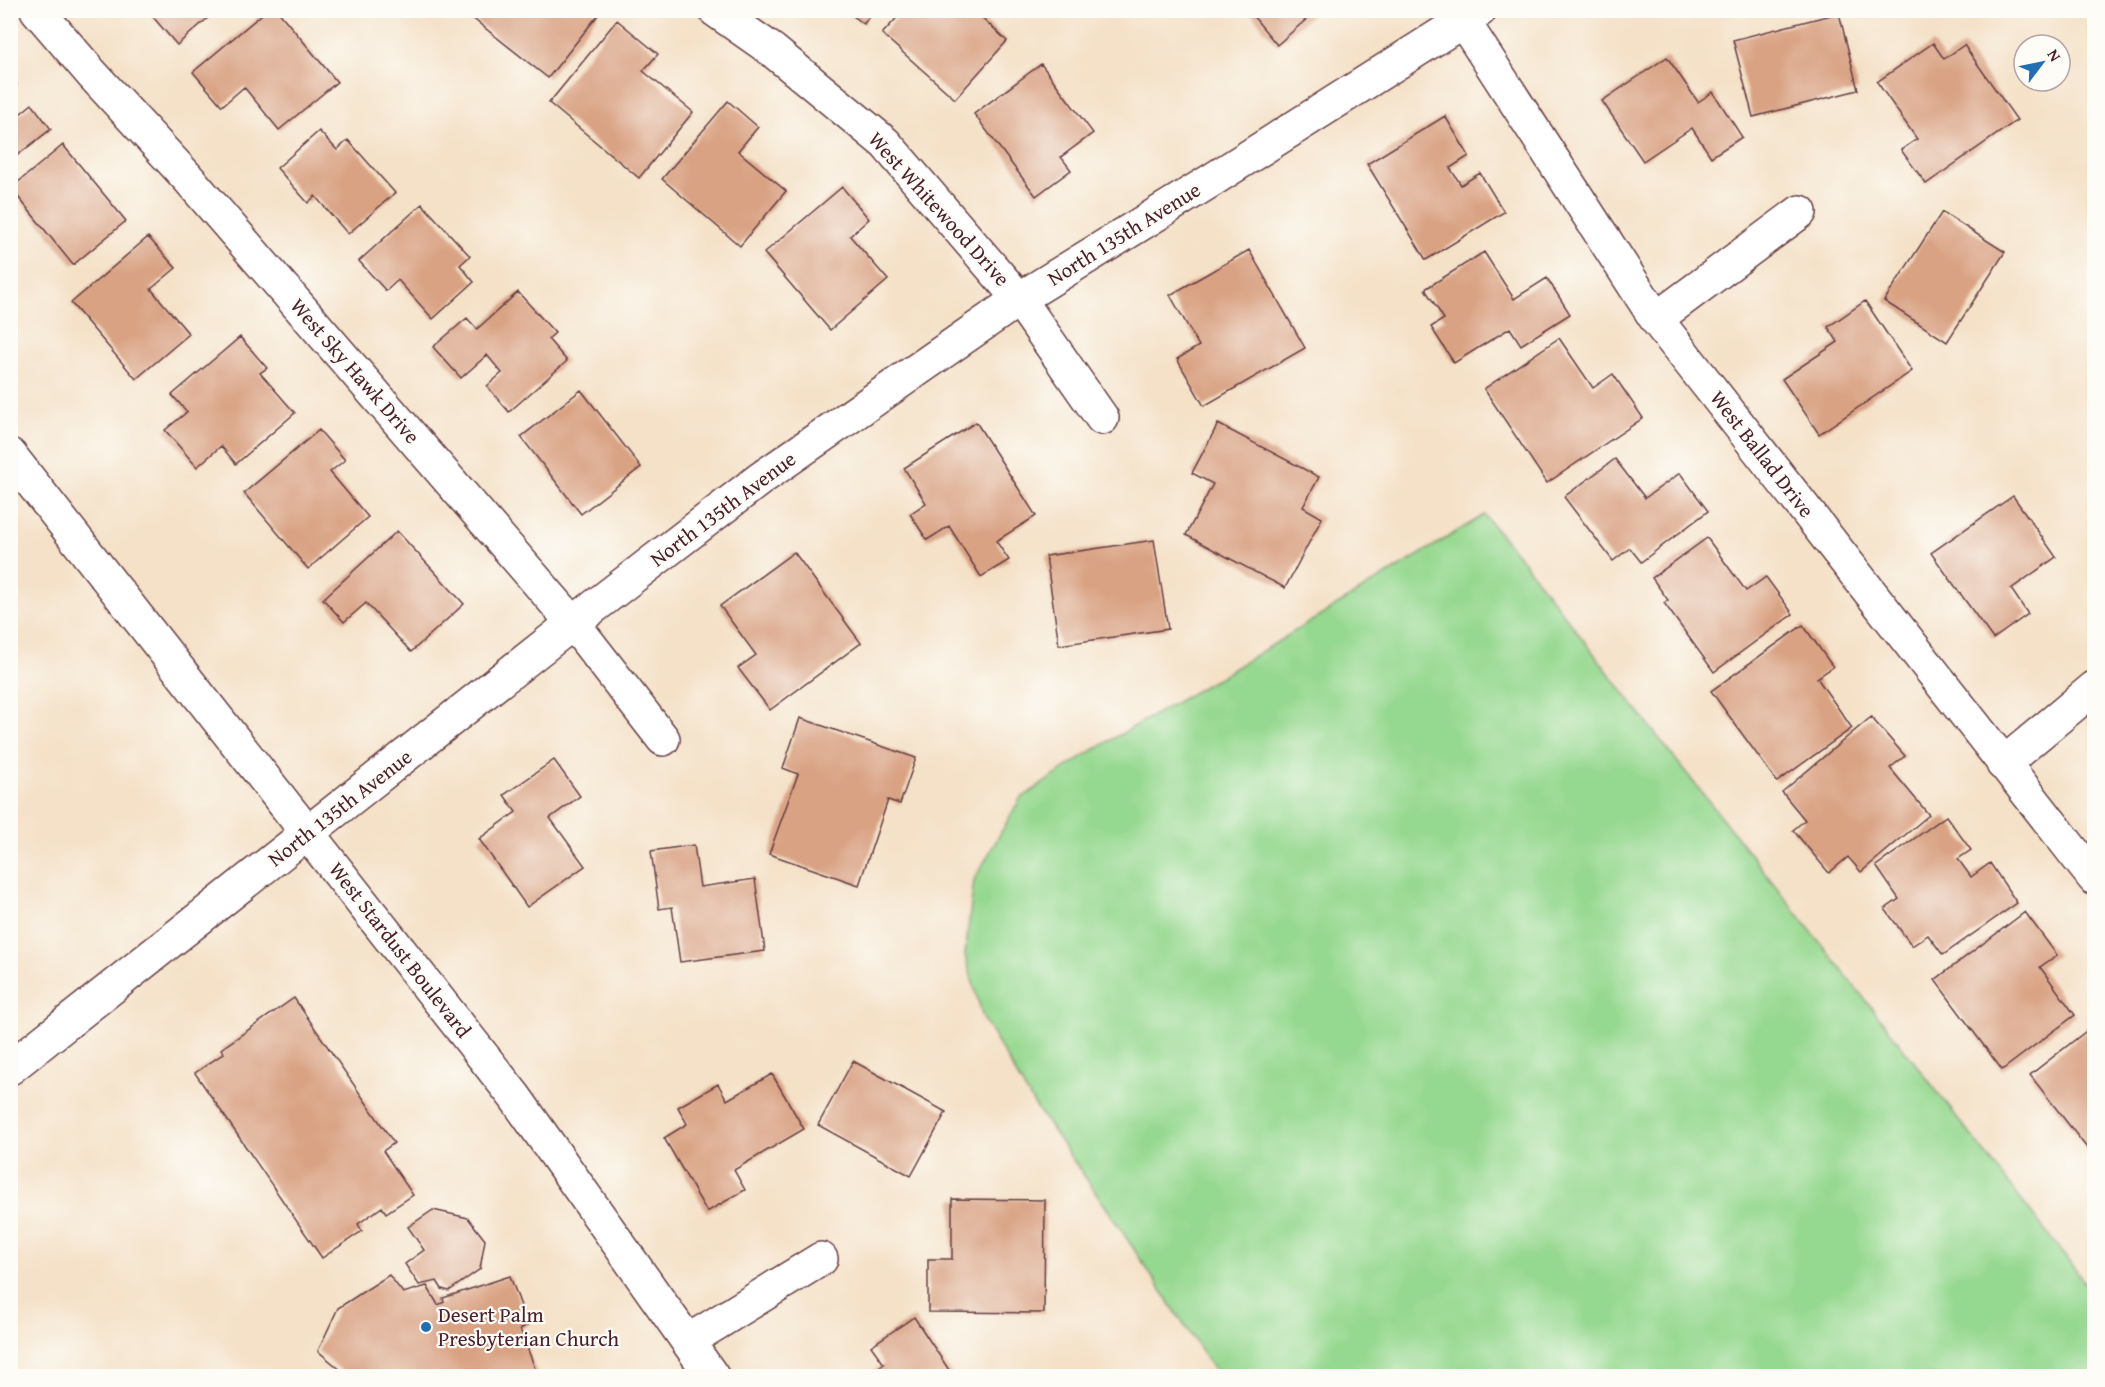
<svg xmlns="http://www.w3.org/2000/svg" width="2105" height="1387" font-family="'Gentium Book Plus',serif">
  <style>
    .green { fill: #95d88f; stroke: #707c5d; stroke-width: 1.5 }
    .building { fill: #d9a283 }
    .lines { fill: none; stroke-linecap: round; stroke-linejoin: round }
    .minor-casing { stroke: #643c42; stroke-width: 36 }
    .tertiary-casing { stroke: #643c42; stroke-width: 36 }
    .minor { stroke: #fff; stroke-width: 33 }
    .tertiary { stroke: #fff; stroke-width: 33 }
    .poi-dot { fill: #1f6fb2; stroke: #fdfcf7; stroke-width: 2 }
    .labels { text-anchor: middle; stroke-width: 4.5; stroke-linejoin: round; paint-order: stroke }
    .street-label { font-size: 21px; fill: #4a1f2b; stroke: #fdfcf7 }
    .poi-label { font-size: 21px; fill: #4a1f2b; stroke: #fdfcf7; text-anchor: start }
  </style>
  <rect width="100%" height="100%" fill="#fdfcf7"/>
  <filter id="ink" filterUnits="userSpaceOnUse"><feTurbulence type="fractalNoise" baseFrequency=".0167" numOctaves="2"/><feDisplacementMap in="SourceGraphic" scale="12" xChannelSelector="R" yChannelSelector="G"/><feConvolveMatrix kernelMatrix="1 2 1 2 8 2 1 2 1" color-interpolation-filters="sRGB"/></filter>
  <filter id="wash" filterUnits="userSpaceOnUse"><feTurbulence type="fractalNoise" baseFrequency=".008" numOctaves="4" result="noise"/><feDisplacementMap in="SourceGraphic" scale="24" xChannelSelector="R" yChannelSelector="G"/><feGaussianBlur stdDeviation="1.35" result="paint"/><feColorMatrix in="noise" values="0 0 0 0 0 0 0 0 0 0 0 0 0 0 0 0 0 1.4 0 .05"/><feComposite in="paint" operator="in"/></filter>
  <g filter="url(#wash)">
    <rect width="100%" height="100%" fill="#f4e1c7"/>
    <path class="green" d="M1484 515 1519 556 1654 732 1897 1040 2094 1294V1376H1218L1106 1207 1030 1098 983 1018 965 955 974 880 1020 799 1090 752 1225 674Z"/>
    <g id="blocks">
      <path class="building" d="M147 10H217L177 45Z
        M267 10H277L337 82 279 130 244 87 222 106 193 72Z
        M469 10H592L598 15 548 78 466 13Z
        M845 10H873L864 24Z
        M904 10H974L1007 41 955 99 882 34Z
        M1248 10H1317L1277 45Z
        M1839 13 1858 90 1753 117 1733 40Z
        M617 20 658 54 643 71 693 112 639 178 549 103Z
        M1933 43 1944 59 1964 45 2017 120 1926 184 1901 150 1917 139 1877 82Z
        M1667 57 1698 102 1713 92 1742 137 1711 157 1692 128 1643 161 1602 101Z
        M1041 64 1093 133 1061 157 1071 170 1036 196 974 114Z
        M10 76 17 84 10 88Z
        M728 101 758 127 738 151 786 191 740 246 662 179Z
        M32 104 51 129 10 161V112L15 118Z
        M1445 116 1469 156 1450 168 1461 185 1480 173 1504 212 1426 260 1367 164Z
        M319 131 337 150 348 140 395 193 348 234 315 196 308 203 277 168Z
        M63 145 126 221 73 265 11 188Z
        M842 187 869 219 850 236 888 280 830 330 764 253Z
        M422 204 470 256 460 265 474 282 433 319 398 280 386 291 359 261Z
        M1942 212 2005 252 1947 342 1884 301Z
        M148 237 176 268 151 289 189 334 136 379 71 303Z
        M1249 250 1305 348 1204 406 1177 359 1199 346 1170 295Z
        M1484 252 1514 299 1547 278 1570 314 1521 345 1510 328 1454 363 1431 327 1444 319 1425 289Z
        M518 292 555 333 548 339 567 361 509 412 487 386 502 373 487 355 461 378 433 347 467 318 477 329Z
        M1865 301 1912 371 1819 434 1782 379 1838 342 1828 327Z
        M240 337 267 368 260 373 295 413 236 464 221 446 197 467 165 430 187 412 172 395Z
        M1559 338 1593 388 1613 374 1643 418 1547 483 1484 389Z
        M581 390 641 467 581 514 521 437Z
        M976 422 1036 516 996 541 1009 560 981 577 949 526 927 540 910 514 926 503 904 468Z
        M1218 424 1319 477 1303 507 1322 518 1285 588 1186 535 1213 484 1192 473Z
        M319 430 345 460 330 472 368 517 308 569 244 493Z
        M1615 459 1645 498 1680 473 1708 511 1641 562 1630 548 1613 561 1564 497Z
        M2013 496 2056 557 2011 589 2028 614 1993 639 1931 553Z
        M397 531 464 604 411 652 366 603 344 622 323 599Z
        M1707 538 1746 591 1766 577 1793 614 1714 672 1664 603 1668 600 1652 578Z
        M1154 540 1168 629 1059 645 1046 556Z
        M794 552 861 643 770 710 738 668 756 655 720 606Z
        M1803 625 1833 667 1817 678 1852 728 1777 782 1711 691Z
        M1871 717 1905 756 1890 768 1929 815 1861 872 1848 857 1829 873 1793 830 1805 820 1782 792Z
        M800 718 916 758 900 804 888 800 859 885 769 854 798 774 783 768Z
        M554 760 580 796 550 818 585 866 527 907 479 839 516 812 504 795Z
        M1946 816 1971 850 1958 859 1971 877 1990 863 2017 903 1943 955 1928 935 1912 946 1885 909 1899 899 1876 866Z
        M694 845 700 887 755 879 765 951 680 962 672 907 659 909 651 851Z
        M2025 912 2057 955 2040 967 2075 1015 2002 1070 1935 980Z
        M294 998 394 1143 383 1151 413 1195 386 1213 382 1207 358 1224 362 1231 322 1258 195 1073 224 1053 221 1049Z
        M2094 1025V1157L2030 1075Z
        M853 1061 946 1112 911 1176 818 1125Z
        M772 1074 804 1129 734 1170 745 1190 707 1212 664 1138 687 1124 678 1107 718 1084 727 1100Z
        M952 1199 1045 1200 1044 1313 928 1312V1259H952Z
        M433 1210 468 1218 485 1240 480 1269 449 1291 442 1289 437 1281 419 1285 405 1264 424 1250 408 1227Z
        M389 1275 403 1293 427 1286 438 1305 444 1302 443 1298 510 1276 528 1325 520 1329 538 1376H348L318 1351 338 1308Z
        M914 1317 953 1376H865L884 1364 871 1346Z"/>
    </g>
  </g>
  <g filter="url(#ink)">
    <use href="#blocks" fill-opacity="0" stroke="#643c42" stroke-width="1.5"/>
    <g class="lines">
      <defs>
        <path id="minor" d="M37 10 92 74 187 177 573 623 663 739
          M715 10 772 50 885 143 1019 299 1102 418
          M1456 10 1656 319 2094 878
          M1656 319 1800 212
          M2003 764 2094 688
          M688 1341 821 1259"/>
        <path id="tertiary" d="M10 455 515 1097 712 1376
          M10 1068 573 623 760 479 1019 299 1212 180 1480 10"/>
      </defs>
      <use href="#minor" class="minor-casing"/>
      <use href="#tertiary" class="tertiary-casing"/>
      <use href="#minor" class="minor"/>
      <use href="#tertiary" class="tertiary"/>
    </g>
  </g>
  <circle class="poi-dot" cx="426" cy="1327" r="6"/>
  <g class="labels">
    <g class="street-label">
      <text transform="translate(939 209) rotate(48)" y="7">West Whitewood Drive</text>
      <text transform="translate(1124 234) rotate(-32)" y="7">North 135th Avenue</text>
      <text transform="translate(355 371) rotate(49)" y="7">West Sky Hawk Drive</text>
      <text transform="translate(1762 454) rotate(52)" y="7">West Ballad Drive</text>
      <text transform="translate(723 509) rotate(-37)" y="7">North 135th Avenue</text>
      <text transform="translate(340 808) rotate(-38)" y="7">North 135th Avenue</text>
      <text transform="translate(400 950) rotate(52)" y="7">West Stardust Boulevard</text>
    </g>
    <g class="poi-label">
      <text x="438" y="1322">Desert Palm<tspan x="438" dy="24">Presbyterian Church</tspan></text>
    </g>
  </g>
  <rect width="2105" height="1387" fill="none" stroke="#fdfcf7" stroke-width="36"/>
  <g transform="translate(2042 63) rotate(58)"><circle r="28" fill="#fdfcf7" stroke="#b5a4a5" stroke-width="1.5"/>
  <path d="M0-4.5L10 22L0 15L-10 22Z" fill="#1f6fb2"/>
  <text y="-9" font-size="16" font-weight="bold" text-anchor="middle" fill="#4a1f2b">N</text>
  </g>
</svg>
